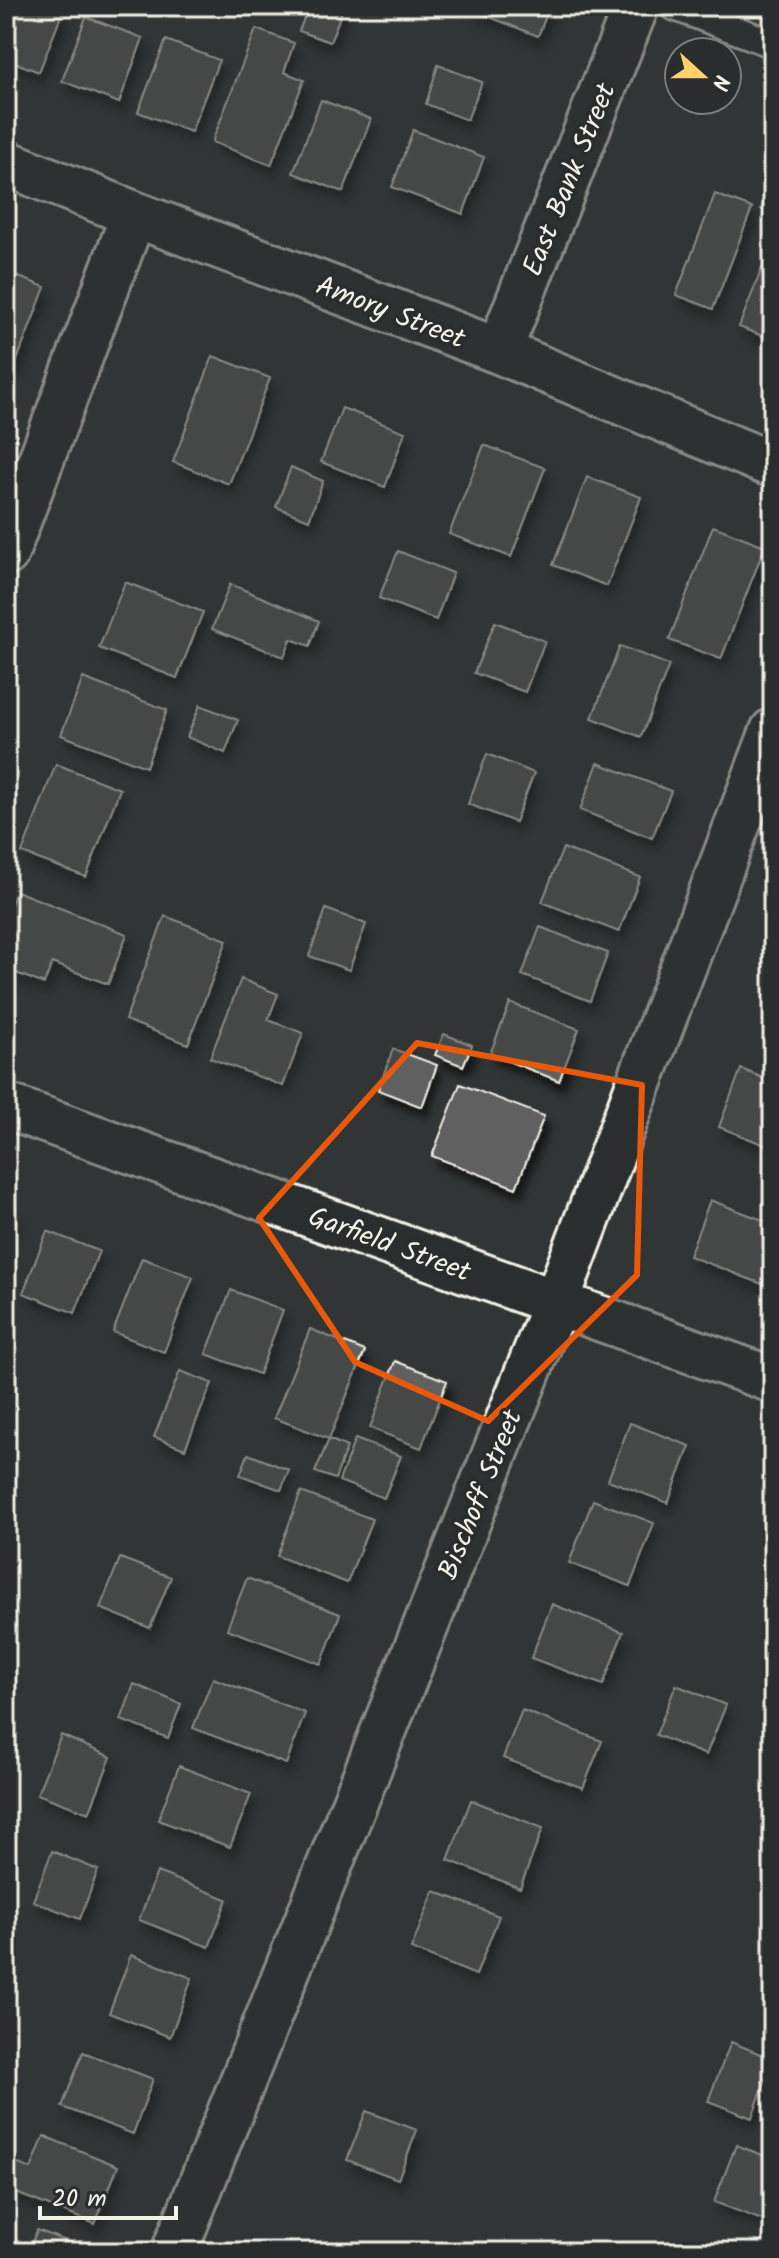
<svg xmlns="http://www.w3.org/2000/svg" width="779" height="2258" font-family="Kalam,sans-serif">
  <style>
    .building { fill: #5f605f; stroke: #f4f1e8; stroke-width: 2; filter: url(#shadow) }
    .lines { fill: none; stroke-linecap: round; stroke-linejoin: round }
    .lane-casing { stroke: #f4f1e8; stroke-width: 32 }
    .street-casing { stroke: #f4f1e8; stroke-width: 50 }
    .lane { stroke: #2a2d2e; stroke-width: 26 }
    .street { stroke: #2a2d2e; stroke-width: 44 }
    .marked { fill: none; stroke: #e8590c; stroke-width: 6; stroke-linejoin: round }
    .labels { text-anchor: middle; stroke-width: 7; stroke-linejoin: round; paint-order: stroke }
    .street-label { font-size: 28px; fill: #f4f1e8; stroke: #2a2d2e }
  </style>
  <defs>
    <filter id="shadow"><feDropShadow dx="5" dy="9" stdDeviation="4" flood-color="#0009"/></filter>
  </defs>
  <rect width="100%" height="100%" fill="#323535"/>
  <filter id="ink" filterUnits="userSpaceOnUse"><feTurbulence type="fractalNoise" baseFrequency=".0125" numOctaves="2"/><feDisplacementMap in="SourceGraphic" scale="16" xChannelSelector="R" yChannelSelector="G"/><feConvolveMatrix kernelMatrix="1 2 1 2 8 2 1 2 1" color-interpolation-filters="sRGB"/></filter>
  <g filter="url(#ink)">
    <path class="building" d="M7 6H65L39 72 6 59Z
      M309 6H344L330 42 299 31Z
      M468 6H550L538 36 467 8Z
      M86 17 143 38 119 103 62 81Z
      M256 29 294 43 284 72 304 80 271 165 212 142Z
      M166 40 219 60 191 132 138 112Z
      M438 65 482 82 467 120 426 104Z
      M321 100 371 119 343 192 293 173Z
      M413 130 484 157 463 214 392 187Z
      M773 178V213L761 209Z
      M715 194 752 208 713 309 676 295Z
      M764 263 773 266V340L739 327Z
      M6 272 45 287 14 368 6 365Z
      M213 356 270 378 229 484 173 462Z
      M342 408 405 432 385 487 321 462Z
      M484 445 545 468 511 557 449 534Z
      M291 467 323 481 309 520 276 507Z
      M587 477 641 497 607 586 553 565Z
      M713 526 765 546 721 659 669 640Z
      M398 551 453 573 436 620 379 598Z
      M125 582 203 612 177 678 99 648Z
      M230 584 319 621 310 646 291 639 284 657 212 629Z
      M495 622 545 641 525 692 474 673Z
      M620 646 669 665 641 737 592 718Z
      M83 678 167 710 146 767 61 735Z
      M200 705 238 720 225 753 187 737Z
      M487 754 534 773 515 822 468 804Z
      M598 763 671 791 652 838 580 810Z
      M56 764 120 789 86 877 22 853Z
      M563 848 640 877 619 932 542 902Z
      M16 891 127 934 108 984 52 963 44 984 6 969V917Z
      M326 909 366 924 349 970 309 956Z
      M165 916 227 940 188 1044 125 1020Z
      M540 927 608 953 590 1001 522 975Z
      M241 979 278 994 268 1020 303 1033 283 1086 210 1058Z
      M510 1003 579 1029 559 1081 490 1054Z
      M444 1034 472 1045 463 1066 435 1055Z
      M393 1049 437 1065 422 1107 378 1090Z
      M741 1069 773 1082V1148L719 1127Z
      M460 1084 544 1116 516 1188 432 1156Z
      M710 1200 773 1224V1288L689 1256Z
      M6 1210 15 1214 6 1238Z
      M47 1231 99 1251 75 1313 23 1293Z
      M142 1258 193 1277 164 1352 113 1332Z
      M231 1290 283 1310 259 1374 206 1354Z
      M310 1329 365 1351 329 1439 274 1418Z
      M395 1361 447 1381 421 1448 370 1428Z
      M180 1371 212 1383 185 1449 154 1437Z
      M630 1423 690 1446 668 1503 608 1480Z
      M329 1439 347 1447 335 1479 315 1472Z
      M355 1439 401 1456 384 1498 339 1481Z
      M248 1454 289 1470 281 1490 240 1475Z
      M301 1492 372 1519 347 1583 277 1556Z
      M593 1500 654 1523 630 1586 569 1563Z
      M120 1558 171 1577 150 1628 100 1608Z
      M247 1578 340 1614 321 1664 227 1629Z
      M552 1604 623 1632 603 1685 531 1658Z
      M213 1678 305 1713 286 1764 193 1728Z
      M134 1684 181 1704 168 1738 121 1720Z
      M676 1685 726 1705 706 1755 656 1735Z
      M522 1710 602 1741 583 1788 503 1758Z
      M61 1735 111 1757 89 1813 37 1794Z
      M179 1766 251 1794 230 1847 158 1820Z
      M471 1800 543 1828 520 1888 448 1860Z
      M52 1851 98 1870 80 1919 33 1901Z
      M157 1872 227 1899 209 1947 139 1920Z
      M434 1891 499 1916 476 1975 411 1949Z
      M131 1955 192 1978 170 2037 109 2013Z
      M731 2042 773 2059 752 2118 708 2101Z
      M83 2052 153 2079 133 2134 62 2107Z
      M366 2111 417 2130 398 2179 347 2160Z
      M44 2136 118 2166 95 2224 6 2189V2159L31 2169Z
      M736 2145 773 2159V2224L714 2202Z
      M37 2230 85 2248 83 2252H28Z"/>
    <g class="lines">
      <defs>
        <path id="lane" d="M673 6 773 44"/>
        <path id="street" d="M6 163 134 214 499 351 773 465
          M499 351 636 6
          M6 553 134 214
          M6 1106 773 1380
          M174 2252 556 1302 773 731"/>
      </defs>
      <use href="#lane" class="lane-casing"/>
      <use href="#street" class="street-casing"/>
      <use href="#lane" class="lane"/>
      <use href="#street" class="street"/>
    </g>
  </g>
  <path d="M0 0H779V2258H0ZM417 1043 642 1085 637 1275 488 1421 355 1362 259 1218Z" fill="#323535" fill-opacity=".55" fill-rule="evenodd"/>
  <path class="marked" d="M417 1043 642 1085 637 1275 488 1421 355 1362 259 1218Z"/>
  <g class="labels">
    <g class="street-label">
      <text transform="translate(568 179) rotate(-68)" y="10">East Bank Street</text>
      <text transform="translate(391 311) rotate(21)" y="10">Amory Street</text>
      <text transform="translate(390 1243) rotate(20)" y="10">Garfield Street</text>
      <text transform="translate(479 1494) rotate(-68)" y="10">Bischoff Street</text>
    </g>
  </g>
  <rect width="779" height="2258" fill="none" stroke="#2a2d2e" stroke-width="32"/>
  <rect x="16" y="16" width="747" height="2226" fill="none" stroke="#f4f1e8" stroke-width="3" filter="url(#ink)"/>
  <g transform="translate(703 76) rotate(111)"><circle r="38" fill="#2a2d2e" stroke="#7b7b78" stroke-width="2"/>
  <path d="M0-6L14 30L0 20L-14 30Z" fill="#ffd166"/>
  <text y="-12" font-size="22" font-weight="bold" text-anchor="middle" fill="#f4f1e8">N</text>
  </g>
  <path d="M40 2206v12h136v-12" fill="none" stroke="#f4f1e8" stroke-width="4"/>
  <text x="52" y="2206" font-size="24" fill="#f4f1e8" stroke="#2a2d2e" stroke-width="6" paint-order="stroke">20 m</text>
</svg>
